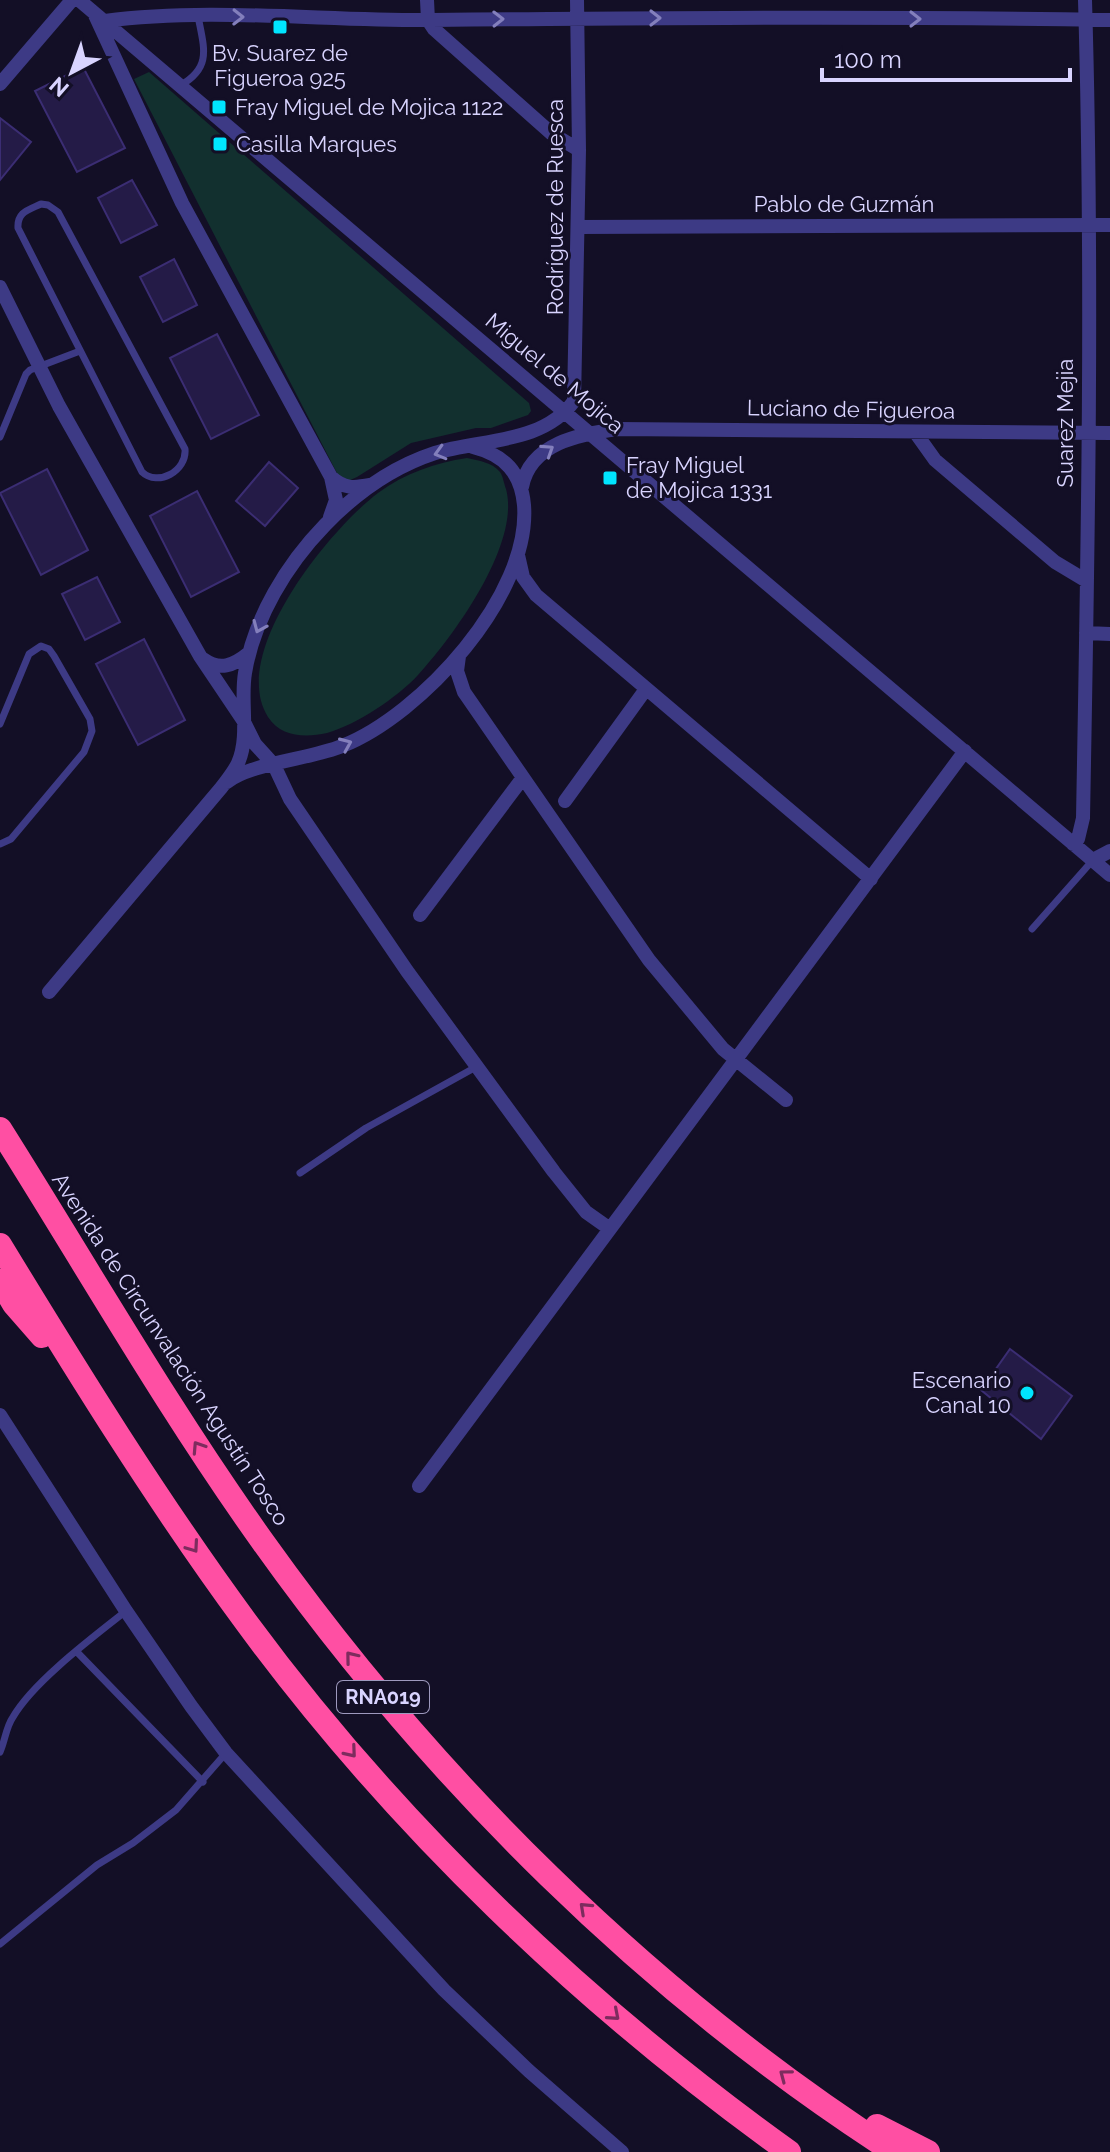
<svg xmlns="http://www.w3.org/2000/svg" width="1110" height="2152" font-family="Raleway,sans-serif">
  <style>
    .green { fill: #12302f }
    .building { fill: #241b47; stroke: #3b2d73; stroke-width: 2 }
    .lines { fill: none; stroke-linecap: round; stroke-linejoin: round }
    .service { stroke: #3d3a85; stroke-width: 7 }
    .minor { stroke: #3d3a85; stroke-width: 14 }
    .motorway { stroke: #ff4fa3; stroke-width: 24 }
    .oneway { stroke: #837fbc }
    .oneway2 { stroke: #7d2c5e }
    .poi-dot { fill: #00e5ff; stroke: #130f26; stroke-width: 3 }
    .labels { text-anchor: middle; stroke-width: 6; stroke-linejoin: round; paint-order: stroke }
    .shield { fill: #130f26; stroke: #9e99be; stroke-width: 2 }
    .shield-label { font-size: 20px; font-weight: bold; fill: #d9d4ff }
    .poi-label { font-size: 22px; fill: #d9d4ff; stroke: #130f26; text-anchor: start }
    .street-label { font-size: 22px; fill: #d9d4ff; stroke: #130f26 }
  </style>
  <rect width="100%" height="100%" fill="#130f26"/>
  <path class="green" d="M149 72 529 403 531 411 528 415 491 428H476L411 443 357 477 348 481 339 477 134 79Z
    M467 458C479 461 492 462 500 472 503 476 504 484 506 489 521 544 453 637 418 675 398 697 356 725 327 733 305 738 281 737 268 717 228 654 329 530 378 493 405 473 435 463 467 458Z"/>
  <path class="building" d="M83 67 125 148 77 172 35 91Z
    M0 118 31 142 0 180Z
    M132 180 157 225 121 243 98 198Z
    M174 259 197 305 163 322 140 277Z
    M217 334 259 415 211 439 170 358Z
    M269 462 298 488 265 526 236 501Z
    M47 469 88 550 41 575 0 493Z
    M197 491 239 572 191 597 150 516Z
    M97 577 120 622 85 640 62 594Z
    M144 639 185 720 138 745 96 664Z
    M1010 1349 1072 1396 1041 1439 981 1390Z"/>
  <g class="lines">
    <path class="service" d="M181 85C212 67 204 48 198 16
      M41 204 48 205 58 212 185 449C187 471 158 487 142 472L18 228C17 212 28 210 41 204Z
      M0 437 26 374 30 370 80 351
      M0 724 29 654 41 646 49 649 54 656 90 719 92 731 84 752 11 839 0 844
      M1032 929 1093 860
      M300 1173 366 1128 476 1067
      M76 1651 203 1782
      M0 1752C5 1741 6 1727 13 1717 33 1682 93 1637 126 1611
      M0 1944 97 1865 133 1843 176 1810 226 1753"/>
    <path class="minor" d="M79 0 1110 875
      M427 0 428 20 434 29 551 133 579 150
      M95 15 182 203 331 477
      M105 21C209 7 325 21 431 20 658 18 884 16 1110 20
      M0 84 72 0
      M578 227 1110 225
      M0 287 59 406 200 656 243 720 255 744 274 765 290 799 407 971 554 1172 586 1212 610 1229
      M915 432 935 460 1055 562 1085 580
      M522 487C530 443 580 434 618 429L1110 433
      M330 517 336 500 331 477C344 489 354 488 370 485
      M518 555 523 577 536 595 871 879
      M1086 633 1110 634
      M459 656 457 671 464 692 649 960 723 1049 786 1100
      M203 659C220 671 233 666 249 653
      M227 782C251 763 311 759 342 746 421 715 531 595 524 505 521 473 505 455 473 447
      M565 801 646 689
      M1073 844 1078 839 1083 818C1088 546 1093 272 1085 0
      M1093 860 1110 851
      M420 915 522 779
      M49 992 221 788C227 780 234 772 238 763 250 736 240 701 245 673 254 618 287 564 325 525 356 493 392 467 435 453 481 439 543 444 574 401L579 150 577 0
      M0 1415 126 1611 191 1706 226 1753 444 1990 529 2071 622 2152
      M419 1486 965 751"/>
    <path class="motorway" d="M0 1129C87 1267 168 1409 263 1542 432 1779 648 1994 894 2152
      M0 1245C78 1373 157 1501 246 1622 396 1826 584 2005 789 2152
      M0 1281 14 1304 42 1336
      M877 2126 928 2152"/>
  </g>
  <defs><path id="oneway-chevron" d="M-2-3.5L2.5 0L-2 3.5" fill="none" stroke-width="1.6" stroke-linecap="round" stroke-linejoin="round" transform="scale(2)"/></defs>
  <g class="oneway">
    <use href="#oneway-chevron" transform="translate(238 17) rotate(1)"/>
    <use href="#oneway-chevron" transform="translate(655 18)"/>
    <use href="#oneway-chevron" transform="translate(498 19) rotate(-1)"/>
    <use href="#oneway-chevron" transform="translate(915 19)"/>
    <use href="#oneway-chevron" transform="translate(548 450) rotate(-33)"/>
    <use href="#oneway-chevron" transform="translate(440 453) rotate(164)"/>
    <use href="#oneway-chevron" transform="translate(259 627) rotate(113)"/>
    <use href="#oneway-chevron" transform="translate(346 744) rotate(-23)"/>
  </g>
  <g class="oneway2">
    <use href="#oneway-chevron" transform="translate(198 1447) rotate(-123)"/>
    <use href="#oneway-chevron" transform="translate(193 1547) rotate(55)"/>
    <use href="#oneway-chevron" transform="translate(351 1657) rotate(-129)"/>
    <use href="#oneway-chevron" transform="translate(351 1752) rotate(50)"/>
    <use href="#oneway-chevron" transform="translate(585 1908) rotate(-137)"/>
    <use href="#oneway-chevron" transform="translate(614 2015) rotate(41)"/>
    <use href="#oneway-chevron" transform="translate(785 2075) rotate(-143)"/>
  </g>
  <g class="poi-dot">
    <rect x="272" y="19" width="16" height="16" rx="4"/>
    <rect x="211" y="99" width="16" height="16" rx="4"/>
    <rect x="212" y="136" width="16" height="16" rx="4"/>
    <rect x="602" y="470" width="16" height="16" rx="4"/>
    <circle cx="1027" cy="1393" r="8"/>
  </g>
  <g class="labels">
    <rect class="shield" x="337" y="1681" width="92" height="32" rx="6"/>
    <g class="shield-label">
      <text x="383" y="1704">RNA019</text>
    </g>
    <g class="poi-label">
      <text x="280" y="61" text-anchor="middle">Bv. Suarez de<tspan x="280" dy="25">Figueroa 925</tspan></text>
      <text x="235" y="115">Fray Miguel de Mojica 1122</text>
      <text x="236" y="152">Casilla Marques</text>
      <text x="626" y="473">Fray Miguel<tspan x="626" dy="25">de Mojica 1331</tspan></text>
      <text x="1011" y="1388" text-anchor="end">Escenario<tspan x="1011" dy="25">Canal 10</tspan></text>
    </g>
    <g class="street-label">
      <text x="844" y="212">Pablo de Guzmán</text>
      <text transform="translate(555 207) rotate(-90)" y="8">Rodríguez de Ruesca</text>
      <text transform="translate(555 373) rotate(40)" y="8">Miguel de Mojica</text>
      <text transform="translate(851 409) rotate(1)" y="8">Luciano de Figueroa</text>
      <text transform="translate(1065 423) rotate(-90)" y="8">Suarez Mejia</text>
      <text transform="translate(171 1349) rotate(57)" y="8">Avenida de Circunvalación Agustín Tosco</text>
    </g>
  </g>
  <g transform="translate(72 72) rotate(221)" stroke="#130f26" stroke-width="6" paint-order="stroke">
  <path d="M0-6L14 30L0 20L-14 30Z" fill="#d9d4ff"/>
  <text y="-12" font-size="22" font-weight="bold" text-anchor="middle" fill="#d9d4ff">N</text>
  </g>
  <path d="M822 68v12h248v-12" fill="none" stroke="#d9d4ff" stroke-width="4"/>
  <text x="834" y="68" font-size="24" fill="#d9d4ff" stroke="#130f26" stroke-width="6" paint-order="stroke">100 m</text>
</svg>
